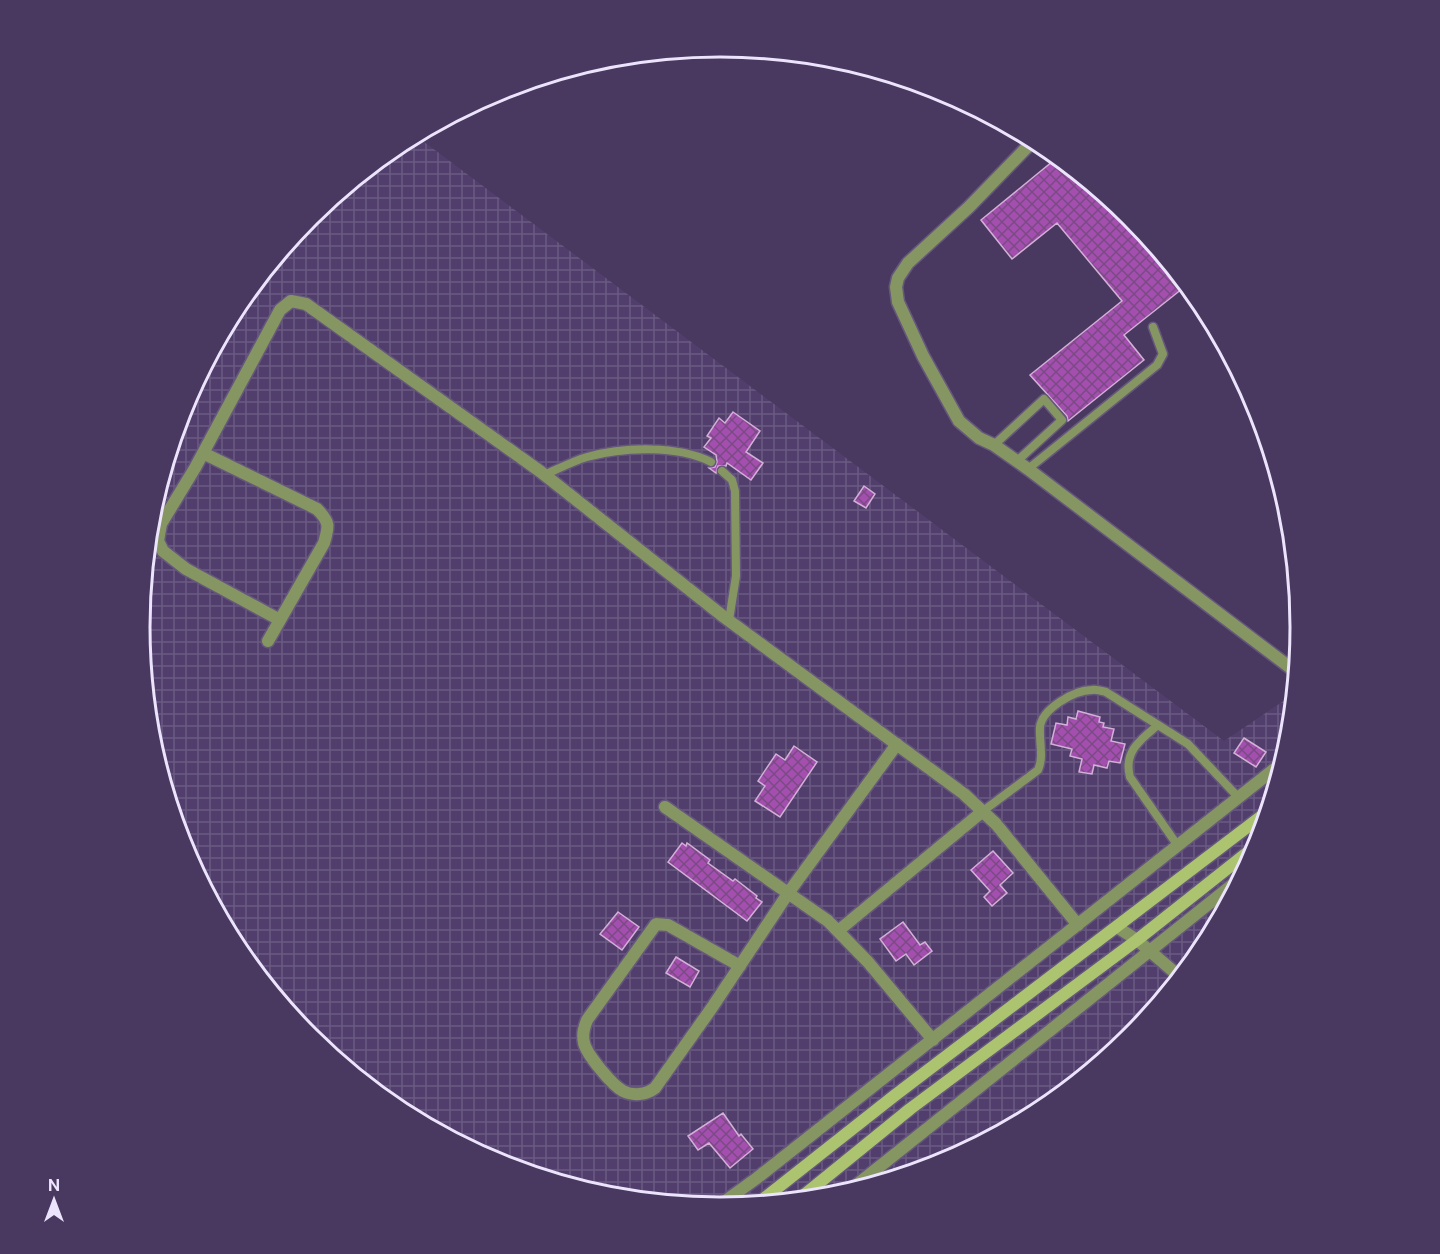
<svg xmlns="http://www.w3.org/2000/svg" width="1440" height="1254" font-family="'Public Sans',sans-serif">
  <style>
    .industrial { fill: url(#industrial-grid) }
    .building { fill: url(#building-cross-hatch); stroke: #d3b0d7; stroke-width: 1.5 }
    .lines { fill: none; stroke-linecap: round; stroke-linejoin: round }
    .lane-casing { stroke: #66587c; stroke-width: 11 }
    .street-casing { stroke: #66587c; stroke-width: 15 }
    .secondary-casing { stroke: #66587c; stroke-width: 15 }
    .lane { stroke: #869662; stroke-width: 8 }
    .street { stroke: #869662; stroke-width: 12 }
    .secondary { stroke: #acc470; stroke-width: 12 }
    .rim { fill: none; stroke: #ece4fc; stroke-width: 3 }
  </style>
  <defs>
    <pattern id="industrial-grid" width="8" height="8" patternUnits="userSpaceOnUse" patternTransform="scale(1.5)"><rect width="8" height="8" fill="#513e6c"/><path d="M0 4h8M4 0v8" fill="none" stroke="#6a5a82"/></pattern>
    <pattern id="building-cross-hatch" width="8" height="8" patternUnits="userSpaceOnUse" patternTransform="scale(1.5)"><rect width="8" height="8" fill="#a44fb0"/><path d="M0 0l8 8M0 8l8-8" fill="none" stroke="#7a4a83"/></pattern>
  </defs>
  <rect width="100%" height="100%" fill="#493960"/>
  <path class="industrial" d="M415 135 1224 741 1294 694 1289 741 1256 849 1202 950 1130 1038 1042 1110 942 1163 833 1196 720 1207 606 1196 498 1163 397 1109 309 1037 237 949 184 849 151 740 140 627 151 513 184 405 238 304 310 216 398 144Z"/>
  <path class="building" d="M1058 157 1131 217 1187 285 1124 335 1144 360 1068 421 1067 416 1030 375 1122 301 1057 223 1012 259 981 220Z
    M733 412 760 431 746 452 763 463 751 480 727 463 726 466H718L716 473 709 468 715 467 717 462 716 455 704 447 711 438 707 436 719 418 725 423Z
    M864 486 875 494 866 508 854 501Z
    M1078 711 1100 717 1099 722 1104 723 1103 727 1114 729 1111 741 1125 744 1120 763 1109 761 1107 768 1094 765 1092 774 1079 772 1082 759 1070 756 1072 749 1051 744 1056 723 1067 725 1068 717 1076 719Z
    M1244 738 1266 752 1256 767 1234 753Z
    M794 746 817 762 780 817 755 801 765 786 758 781 776 754 785 760Z
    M682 843 686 846 687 843 710 860 708 863 733 881 735 879 757 896 756 898 762 902 747 921 668 862Z
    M993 851 1013 873 1000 885 1007 893 992 906 984 897 990 891 971 870Z
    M618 912 639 927 622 950 600 934Z
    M903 922 920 945 925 942 932 951 914 965 906 954 896 961 880 939Z
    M676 957 699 971 690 987 666 973Z
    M723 1113 739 1136 741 1134 753 1149 730 1168 709 1143 698 1150 688 1136Z"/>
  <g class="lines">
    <defs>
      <path id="lane" d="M994 445 1044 399 1062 420 1016 462
        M1028 469 1157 365 1163 354 1153 327
        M722 471 732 480 735 491 736 576 729 620
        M544 475C558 469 573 461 587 457 623 447 678 445 711 462
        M1158 725C1141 739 1123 752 1130 777L1178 846
        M983 811 1038 770C1044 757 1039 742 1040 727 1042 709 1074 690 1092 690 1096 689 1102 691 1106 692L1188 744 1239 798"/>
      <path id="street" d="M1034 140 969 207 908 263 898 278 896 287 898 302 923 356 959 421 979 438 994 445 1028 469 1296 672
        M203 453 317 509C330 522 329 526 324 543L268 641
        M280 620 186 569 163 551 158 541 161 524 195 468 280 310 291 301 306 304 541 472 724 617 964 794 996 824 1078 925
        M665 807 828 921 868 962 933 1040
        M1117 927 1137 940 1180 977
        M838 931 983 811
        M740 966 668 925 656 924 587 1020C584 1028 582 1034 584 1043 587 1055 612 1085 623 1091 633 1096 646 1095 655 1088L711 1009 789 892 897 744
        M849 1191 1241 878
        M717 1207 757 1178 1282 763"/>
      <path id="secondary" d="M798 1200 910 1109 1137 940 1257 845
        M757 1204 894 1096 1267 812"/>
    </defs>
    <use href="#lane" class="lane-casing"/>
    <use href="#street" class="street-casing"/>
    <use href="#secondary" class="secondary-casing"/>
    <use href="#lane" class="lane"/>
    <use href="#street" class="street"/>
    <use href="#secondary" class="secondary"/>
  </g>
  <path d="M0 0H1440V1254H0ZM150 627a570 570 0 1 1 1140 0a570 570 0 1 1-1140 0Z" fill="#493960" fill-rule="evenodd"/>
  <path class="rim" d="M150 627a570 570 0 1 1 1140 0a570 570 0 1 1-1140 0Z"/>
  <g transform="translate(54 1200)" stroke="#493960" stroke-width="4.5" paint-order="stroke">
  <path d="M0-4.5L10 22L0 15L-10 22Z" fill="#ece4fc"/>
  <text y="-9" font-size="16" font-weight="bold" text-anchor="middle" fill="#ece4fc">N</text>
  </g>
</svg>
